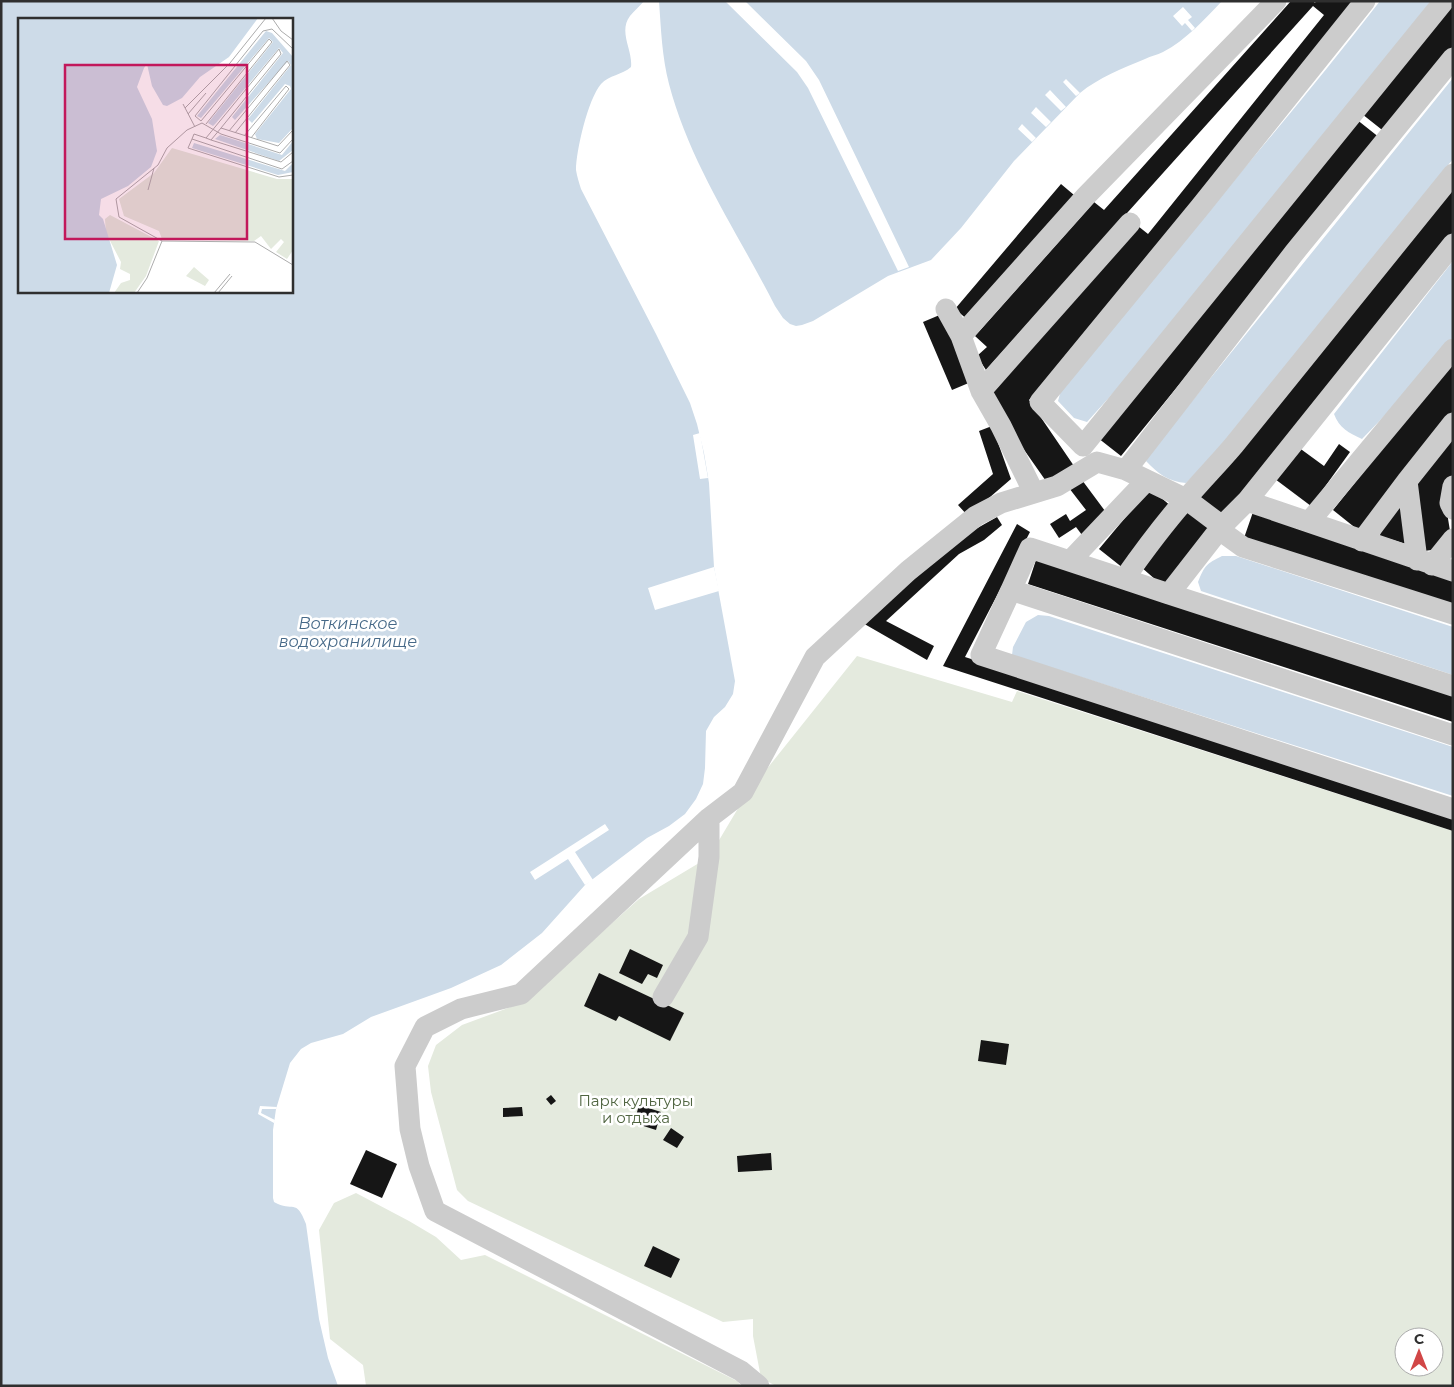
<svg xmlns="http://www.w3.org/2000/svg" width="1454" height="1387" font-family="Montserrat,sans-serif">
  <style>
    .green { fill: #e4eade; fill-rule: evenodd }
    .water { fill: #cddbe8; fill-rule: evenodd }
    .pier { fill: #fff }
    .building { fill: #161616 }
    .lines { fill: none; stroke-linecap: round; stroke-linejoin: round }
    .minor { stroke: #ccc; stroke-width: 21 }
    .labels { text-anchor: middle; stroke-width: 5; stroke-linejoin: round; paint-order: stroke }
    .park-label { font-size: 15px; fill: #506541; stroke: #fff }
    .water-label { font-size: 16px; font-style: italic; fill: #466988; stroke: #fff }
    .inset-road { fill: none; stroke: #acacac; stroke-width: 1 }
    .view { fill: #c2185b; fill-opacity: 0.15; stroke: #c2185b; stroke-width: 2.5 }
    .inset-edge { fill: none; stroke: #2f2f2f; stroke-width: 2.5 }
  </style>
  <rect width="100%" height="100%" fill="#fff"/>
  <path class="green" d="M857 656 1012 702 1017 691 1453 831V1386H776L761 1378 753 1336V1319L723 1322 468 1201 457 1190 431 1092 428 1066 436 1045 462 1025 524 1002 639 899 709 857 746 795ZM1404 1337H1434V1367H1404Z
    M356 1193 409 1221 436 1237 461 1260 485 1255 737 1381 741 1386H366L363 1365 330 1339 319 1230 334 1203Z"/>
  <path class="water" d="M1 1H644C640 6 634 11 630 16 618 32 633 50 631 67 622 75 609 75 601 84 588 99 576 151 576 170 577 176 579 183 581 189L656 334 690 403 697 424 704 453 709 483 714 567 735 681 733 694 725 707 714 717 706 731 705 768 703 784 696 799 685 814 669 826 647 838 585 885 542 933 501 965 451 988 371 1017 343 1034 311 1043 301 1049 290 1063 276 1109 273 1130V1198L274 1202C293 1213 296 1197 306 1224L319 1319 328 1358 338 1386H1ZM19 19H291V291H19Z
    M659 1H1222C1204 20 1186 40 1163 52 1157 55 1151 56 1145 59 1123 68 1098 78 1080 93L1014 161 961 228 931 260 888 276 813 321 802 325 796 326 790 324 783 318 775 306C738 233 690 164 669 84 662 57 661 29 659 1Z
    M1380 1H1439L1132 372 1087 422 1074 418 1058 401 1061 390C1164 258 1278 134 1380 1Z
    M1453 78V159L1209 461 1186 483C1169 482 1157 473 1146 461L1150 453Z
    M1453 261V337L1391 409 1362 439C1349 433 1339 428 1334 414Z
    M1222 556H1236L1453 627V675L1201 591 1198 582C1205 565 1206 564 1222 556Z
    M1038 615 1049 616 1453 747V796L1012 655 1013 647 1026 622Z"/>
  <path class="pier" d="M725 1H745L806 61 819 80 909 267 898 271 808 88 797 72Z
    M1183 7 1192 17 1188 20 1195 28 1192 31 1185 23 1182 26 1173 16Z
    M1066 79 1080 93 1076 96 1063 82Z
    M1050 90 1066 107 1061 111 1045 95Z
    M1036 107 1051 122 1046 127 1031 113Z
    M1022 124 1036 138 1032 142 1018 129Z
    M700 433 708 478 700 479 693 435Z
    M714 567 719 591 655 610 648 588Z
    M605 824 609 830 575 852 593 880 585 885 568 859 535 880 530 872Z
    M260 1106 277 1107 276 1109H262L261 1113 275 1120 274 1123 258 1114Z"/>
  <path class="building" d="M1291 1H1313L1315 3 1316 1H1356L1162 247 1029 400 1074 466 1048 484 988 398 1138 226 1148 234 1324 15 1313 6 986 370 977 356 987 347 975 336 1094 202 1104 210Z
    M1453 2V50L1386 133 1362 114Z
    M1356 119 1380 138 1121 456 1098 438Z
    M1453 183V235L1224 519 1198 498Z
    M1061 184 1074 195 968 320 955 309Z
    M942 314 971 382 952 390 923 322Z
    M1453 360V412L1358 530 1333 510Z
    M992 426 1011 479 968 516 958 505 993 474 979 431Z
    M1453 438V474L1443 488 1451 537 1439 549 1424 551 1412 480Z
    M1339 444 1350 452 1311 506 1275 479 1298 447 1324 466Z
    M1082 480 1108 515 1082 535 1076 527 1059 538 1050 524 1066 514 1070 521 1086 510 1069 488Z
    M1150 488 1173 508 1123 568 1099 549Z
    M1405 503 1409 545 1380 536 1381 523Z
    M1191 507 1215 526 1164 587 1141 567Z
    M1253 512 1453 577V605L1244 538Z
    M997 517 1002 525 984 540 959 554 886 621 934 646 927 660 861 622 949 544Z
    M1017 524 1030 532 965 657 1453 815V831L943 666Z
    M1037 557 1453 692V722L1028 584Z
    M630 949 663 965 657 978 648 974 642 984 619 973Z
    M599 973 684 1013 670 1041 619 1016 616 1021 584 1006Z
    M981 1040 1009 1044 1006 1065 978 1061Z
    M551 1095 556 1101 551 1105 546 1099Z
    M639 1105 661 1112 656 1130 634 1123Z
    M522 1107 523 1116 503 1117V1108Z
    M671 1128 684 1137 677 1148 663 1140Z
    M366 1150 397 1164 382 1198 350 1184Z
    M771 1153 772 1170 738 1172 737 1156Z
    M653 1246 680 1259 671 1278 644 1266Z"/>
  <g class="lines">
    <path class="minor" d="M1365 1 1201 206 1040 402 1083 446 1444 1
      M1453 244 1247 501 1453 571
      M946 309 961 336 981 391 1001 426 1034 493
      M961 336 1086 196 1276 1
      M981 391 1130 223
      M1126 470 1294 253 1453 58
      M1407 481 1417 560
      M1453 486 1450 503 1453 509
      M1247 501 1222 526 1169 594 1124 579C1143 552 1163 525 1185 500 1201 481 1218 464 1234 445L1453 174
      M1309 522 1453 349
      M1362 541 1407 481 1453 423
      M1070 561 1146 481
      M1432 565 1453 539
      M1124 579 1030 548 1011 590 1453 735
      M1011 590 981 655 1453 809
      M1169 594 1453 686
      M663 997 698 937 709 857V818
      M759 1386 741 1371 435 1211 419 1166 410 1129 405 1066 425 1027 461 1009 521 994 709 818 743 792 815 657 908 571 976 516 1001 503 1057 486 1097 462 1126 470 1186 499 1222 526 1225 534 1243 547 1453 614"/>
  </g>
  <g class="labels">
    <g class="park-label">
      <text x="636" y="1106">Парк культуры<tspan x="636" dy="17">и отдыха</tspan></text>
    </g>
    <g class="water-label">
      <text x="348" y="629">Воткинское<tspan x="348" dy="18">водохранилище</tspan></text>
    </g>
  </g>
  <g transform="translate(18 18)">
    <rect width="275" height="275" fill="#fff"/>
    <path d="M154 130 259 161H275V232L269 241 258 234 266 224 263 221 253 231 243 218 236 223 144 221 141 213 106 198 101 181 136 155ZM92 197 141 223 128 258 116 275H96L103 265 112 262V256L102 251 103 244 88 215 87 201ZM176 249 191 262 187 268 168 258Z" fill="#e4eade"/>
    <path d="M0 0H240L211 39 182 59 164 80 149 88 145 87 134 68 129 46 126 50 119 69 134 101 139 133 133 149 110 168 83 181 81 197 85 201 99 247 91 275H0ZM248 13 254 15 275 39V110L261 125 239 121 237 116 273 71 272 68 267 66 234 105 230 101 273 47 270 43 217 102 214 99 265 35 261 30 198 105 195 108 190 105 255 24 251 20 183 100 179 98ZM202 117 264 137 275 123V132L261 143 197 121ZM176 125 267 153 275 145V154L260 157 174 130Z" fill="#cddbe8"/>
    <path class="inset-road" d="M254 0 263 13 275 22M165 86 177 109M167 90 212 45 248 0M170 96 188 75M188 106 254 24 251 21 183 103 177 98 245 13 254 11 275 31M203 110 193 122 188 120 261 31 263 36 203 110 260 128 275 112M211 113 269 43 272 47 217 115M226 118 268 68 271 71 233 120M188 120 176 116 174 121 264 151 275 143M174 121 170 130 261 159 275 157M193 122 263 144 275 134M130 172 136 150M144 223 101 199 98 181 140 147 149 130 169 112 184 105 203 116 262 135 275 121M144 223 237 224 275 247M119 275 129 260 144 223M196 275 212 256M200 275 214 258"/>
    <path class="view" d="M47 47H229V221H47Z"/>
    <rect width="275" height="275" class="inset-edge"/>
  </g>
  <rect width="1454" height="1387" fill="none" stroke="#2f2f2f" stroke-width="5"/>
  <g transform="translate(1419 1352)"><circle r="24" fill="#ffffff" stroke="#acacac"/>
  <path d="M0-4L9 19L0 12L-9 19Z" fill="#d14646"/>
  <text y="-8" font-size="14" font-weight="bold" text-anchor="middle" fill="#2f2f2f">С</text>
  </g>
</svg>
